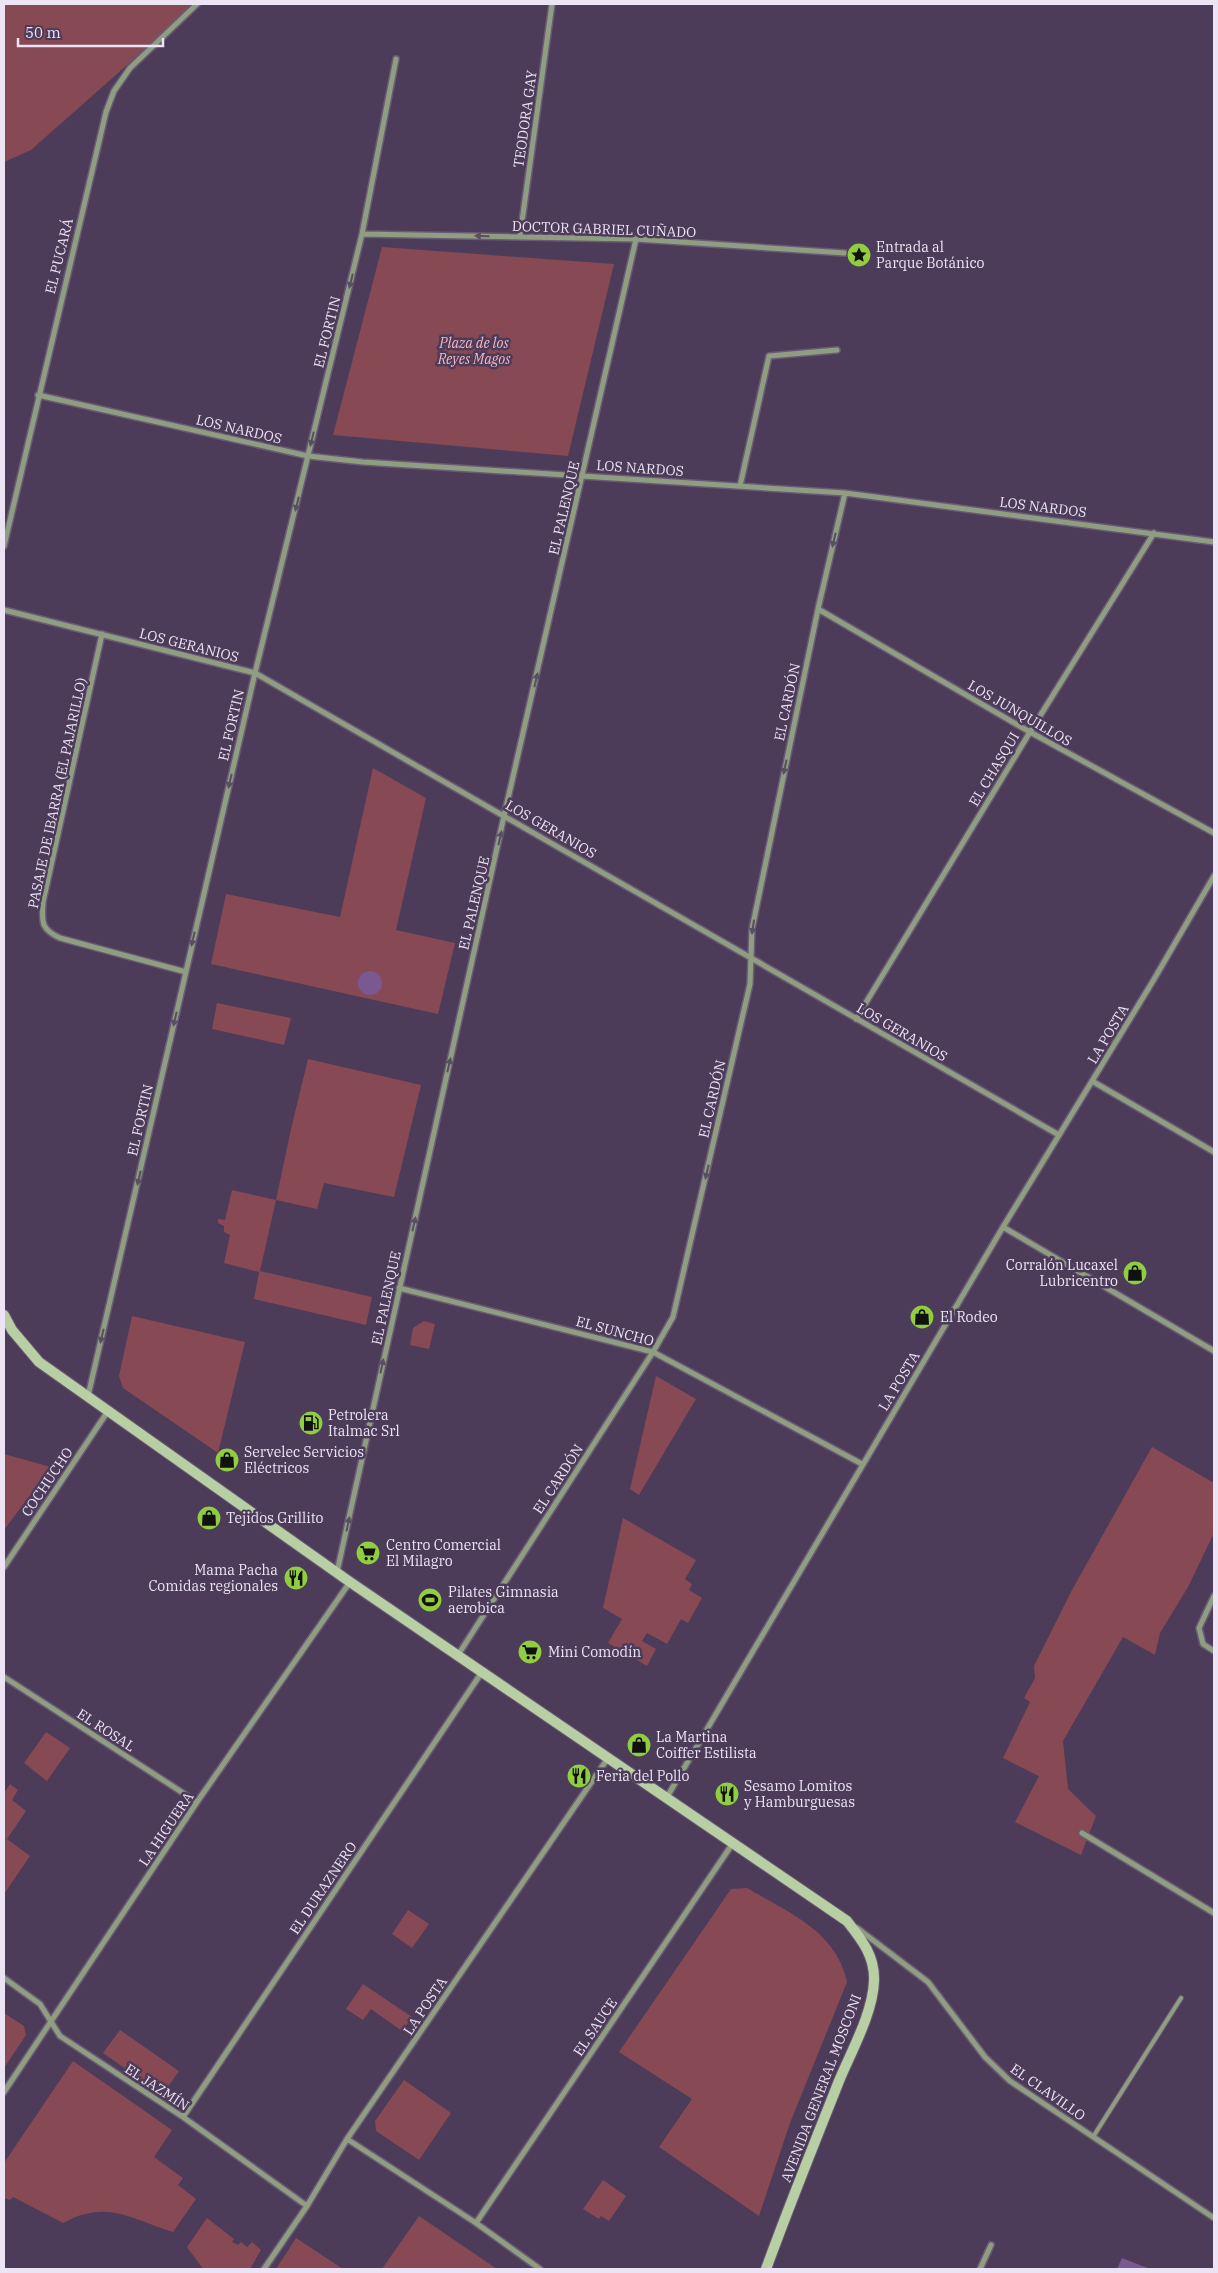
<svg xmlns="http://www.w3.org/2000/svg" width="1218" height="2273" font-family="'IBM Plex Serif',serif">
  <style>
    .green { fill: #874954 }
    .water { fill: #7a5992 }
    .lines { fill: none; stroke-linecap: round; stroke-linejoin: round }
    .service-casing { stroke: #695a75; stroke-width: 6 }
    .minor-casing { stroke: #695a75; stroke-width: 8 }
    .secondary-casing { stroke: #695a75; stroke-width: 12 }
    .service { stroke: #8f9d81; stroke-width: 4 }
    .minor { stroke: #8f9d81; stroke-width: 5 }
    .secondary { stroke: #b8cfa3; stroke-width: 10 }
    .oneway { fill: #594f61 }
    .labels { text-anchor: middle; stroke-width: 5; stroke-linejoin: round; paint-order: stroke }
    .street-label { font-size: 14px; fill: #ece3f5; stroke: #4c3c59 }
    .poi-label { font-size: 14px; fill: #ece3f5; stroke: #4c3c59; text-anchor: start }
    .park-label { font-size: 14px; font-style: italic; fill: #f8b7c0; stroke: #4c3c59 }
  </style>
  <rect width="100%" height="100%" fill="#4c3c59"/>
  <path class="green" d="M4 4H196L31 150 4 162Z
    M382 247 614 264 568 456 333 435Z
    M373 768 426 798 396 930 455 943 438 1014 211 964 226 894 340 917Z
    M217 1003 291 1018 284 1045 212 1029Z
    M308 1059 421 1085 394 1197 324 1183 317 1209 276 1200 260 1271 372 1297 366 1325 254 1299 259 1272 224 1263 230 1235 224 1232V1226L218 1223V1219L225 1220 232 1190 276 1200 291 1129Z
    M132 1316 245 1342 218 1453 123 1388 119 1376Z
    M424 1321 435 1324 429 1349 410 1345 413 1328Z
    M656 1376 696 1399 639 1495 630 1489Z
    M1152 1447 1214 1483V1533L1188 1587 1160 1633 1155 1655 1123 1637 1063 1741 1068 1789 1096 1816 1081 1855 1015 1822 1039 1776 1003 1758 1030 1702 1024 1698 1035 1678 1034 1666 1072 1590Z
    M4 1454 51 1467 4 1530Z
    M623 1518 696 1560 685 1579 692 1584 689 1590 702 1598 688 1623 681 1619 667 1644 647 1633 642 1641 656 1649 647 1666 608 1643 622 1619 603 1608Z
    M46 1732 70 1748 47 1781 24 1763Z
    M10 1784 18 1790 12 1800 26 1811 7 1839 30 1856 4 1894V1842L6 1839 4 1837V1793Z
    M747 1888C789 1913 836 1931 847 1982L790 2123 759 2216 659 2147 692 2099 619 2052 731 1889Z
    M408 1910 429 1924 412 1948 392 1934Z
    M363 1984 412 2017 402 2031 371 2009 363 2020 346 2009Z
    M4 2013 24 2026 26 2035 4 2068Z
    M120 2030 179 2071 167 2088 156 2090 103 2053Z
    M73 2061 172 2130 154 2157 183 2178 178 2185 196 2199 173 2232C131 2219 107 2199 63 2223L13 2197 10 2200 4 2198V2163Z
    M404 2080 451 2113 419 2160 376 2131 375 2121Z
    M603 2180 626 2196 609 2221 601 2216 599 2219 583 2209Z
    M419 2216 497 2269H382Z
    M207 2218 234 2239 232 2242 238 2245 241 2242 247 2247 252 2242 261 2250 250 2269H203L187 2247Z
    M296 2238 343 2269H276Z"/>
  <path class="water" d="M358 983a12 12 0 1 1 24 0a12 12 0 1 1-24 0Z
    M1122 2258 1150 2269H1117Z"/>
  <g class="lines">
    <defs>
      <path id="service" d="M1093 2137 1181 1998"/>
      <path id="minor" d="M362 234 636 239 845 253
        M520 236 552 4
        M38 395 308 456 363 462 845 493 1214 542
        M740 486 769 356 837 350
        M4 546 106 112 114 91 130 68 197 4
        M818 609 1030 732 1214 833
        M4 610 255 673 1059 1135
        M102 634 43 902C42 921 40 929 60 938L186 972
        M856 1019 1030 732 1154 533
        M1092 1081 1214 1152
        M1003 1227 1214 1351
        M399 1288 653 1352 862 1464
        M88 1396 255 673 362 234 396 59
        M4 1567 108 1411
        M337 1572 504 816 636 239
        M1214 1596 1199 1628 1203 1644 1214 1651
        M458 1655 653 1352 673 1317 750 984 752 929 818 609 845 493
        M4 1677 197 1802
        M667 1797 1003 1227 1153 981 1214 876
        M1082 1833 1214 1913
        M857 1928 928 1982 985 2057 1010 2081 1214 2218
        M4 1978 40 2004 60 2036 183 2117 307 2206
        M4 2092 197 1802 350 1582
        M183 2117 482 1672
        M347 2139 476 2223 540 2269
        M476 2223 733 1843
        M264 2269 307 2206 347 2139 608 1758
        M980 2269 991 2245"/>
      <path id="secondary" d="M4 1315 12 1330 39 1362 350 1582 847 1921C862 1940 875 1956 874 1981 873 2013 851 2052 839 2081 814 2144 789 2206 766 2269"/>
    </defs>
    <use href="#service" class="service-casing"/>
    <use href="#minor" class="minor-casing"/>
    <use href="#secondary" class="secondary-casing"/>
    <use href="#service" class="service"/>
    <use href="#minor" class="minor"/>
    <use href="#secondary" class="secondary"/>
  </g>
  <defs><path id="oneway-solid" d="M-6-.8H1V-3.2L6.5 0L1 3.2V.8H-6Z" transform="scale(1.25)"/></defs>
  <g class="oneway">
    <use href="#oneway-solid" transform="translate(482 236) rotate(-179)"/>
    <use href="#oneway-solid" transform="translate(351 281) rotate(104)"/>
    <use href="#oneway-solid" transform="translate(312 439) rotate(104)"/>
    <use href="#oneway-solid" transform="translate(297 504) rotate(104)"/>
    <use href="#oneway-solid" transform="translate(834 540) rotate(103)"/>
    <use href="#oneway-solid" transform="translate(536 680) rotate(-77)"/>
    <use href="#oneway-solid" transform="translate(785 767) rotate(102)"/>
    <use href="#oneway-solid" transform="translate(230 781) rotate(103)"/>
    <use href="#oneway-solid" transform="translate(500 838) rotate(-77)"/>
    <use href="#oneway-solid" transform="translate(753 927) rotate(98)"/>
    <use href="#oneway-solid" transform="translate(193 939) rotate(103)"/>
    <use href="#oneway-solid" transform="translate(175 1019) rotate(103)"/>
    <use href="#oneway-solid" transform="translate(449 1065) rotate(-77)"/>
    <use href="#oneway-solid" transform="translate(707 1172) rotate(103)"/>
    <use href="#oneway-solid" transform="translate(139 1178) rotate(103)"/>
    <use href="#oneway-solid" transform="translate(414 1224) rotate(-77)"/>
    <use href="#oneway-solid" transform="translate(102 1336) rotate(103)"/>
    <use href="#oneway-solid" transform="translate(382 1366) rotate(-78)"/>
    <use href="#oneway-solid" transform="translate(348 1524) rotate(-78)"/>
  </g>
  <defs>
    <symbol id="sight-disc" viewBox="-11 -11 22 22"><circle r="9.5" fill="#90cd40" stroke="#4c3c59"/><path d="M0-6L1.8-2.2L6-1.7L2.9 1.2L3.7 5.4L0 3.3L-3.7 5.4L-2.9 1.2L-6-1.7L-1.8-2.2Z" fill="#111"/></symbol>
    <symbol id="shop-disc" viewBox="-11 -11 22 22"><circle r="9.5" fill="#90cd40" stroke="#4c3c59"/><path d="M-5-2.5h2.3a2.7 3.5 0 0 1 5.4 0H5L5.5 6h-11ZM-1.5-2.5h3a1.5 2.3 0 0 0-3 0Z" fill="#111"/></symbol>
    <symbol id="fuel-disc" viewBox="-11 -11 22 22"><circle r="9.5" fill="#90cd40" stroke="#4c3c59"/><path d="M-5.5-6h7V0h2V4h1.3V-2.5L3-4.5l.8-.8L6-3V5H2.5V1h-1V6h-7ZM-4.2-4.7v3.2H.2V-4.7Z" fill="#111"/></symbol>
    <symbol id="supermarket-disc" viewBox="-11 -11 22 22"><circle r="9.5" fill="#90cd40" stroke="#4c3c59"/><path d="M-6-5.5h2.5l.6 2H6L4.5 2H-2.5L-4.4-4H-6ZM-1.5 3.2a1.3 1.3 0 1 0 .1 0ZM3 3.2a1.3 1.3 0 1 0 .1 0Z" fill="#111"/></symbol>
    <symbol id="restaurant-disc" viewBox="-11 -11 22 22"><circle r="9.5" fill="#90cd40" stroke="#4c3c59"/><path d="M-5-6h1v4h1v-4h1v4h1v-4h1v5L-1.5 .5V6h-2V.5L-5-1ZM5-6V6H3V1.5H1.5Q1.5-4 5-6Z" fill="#111"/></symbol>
    <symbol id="stadium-disc" viewBox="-11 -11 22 22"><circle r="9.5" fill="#90cd40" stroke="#4c3c59"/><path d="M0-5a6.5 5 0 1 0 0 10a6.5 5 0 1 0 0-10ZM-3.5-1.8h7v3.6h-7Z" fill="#111"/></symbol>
  </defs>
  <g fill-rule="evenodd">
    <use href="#sight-disc" x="845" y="241" width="28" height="28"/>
    <use href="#shop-disc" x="1121" y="1259" width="28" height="28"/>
    <use href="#shop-disc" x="908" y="1303" width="28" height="28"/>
    <use href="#fuel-disc" x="297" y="1409" width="28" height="28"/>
    <use href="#shop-disc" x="213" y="1446" width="28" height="28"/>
    <use href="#shop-disc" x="195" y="1504" width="28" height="28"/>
    <use href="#supermarket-disc" x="354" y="1539" width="28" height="28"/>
    <use href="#restaurant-disc" x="282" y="1564" width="28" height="28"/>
    <use href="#stadium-disc" x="416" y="1586" width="28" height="28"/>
    <use href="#supermarket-disc" x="516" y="1638" width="28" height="28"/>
    <use href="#shop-disc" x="625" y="1731" width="28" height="28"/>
    <use href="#restaurant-disc" x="565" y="1762" width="28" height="28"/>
    <use href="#restaurant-disc" x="713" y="1780" width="28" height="28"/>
  </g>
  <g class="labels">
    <g class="street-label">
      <text transform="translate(525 119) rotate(-82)" y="5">TEODORA GAY</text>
      <text transform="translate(604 229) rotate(2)" y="5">DOCTOR GABRIEL CUÑADO</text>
      <text transform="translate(59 256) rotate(-76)" y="5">EL PUCARÁ</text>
      <text transform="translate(327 332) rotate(-76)" y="5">EL FORTIN</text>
      <text transform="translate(239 429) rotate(13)" y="5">LOS NARDOS</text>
      <text transform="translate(640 468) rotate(4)" y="5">LOS NARDOS</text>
      <text transform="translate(1043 507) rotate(7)" y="5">LOS NARDOS</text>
      <text transform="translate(564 508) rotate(-77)" y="5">EL PALENQUE</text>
      <text transform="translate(189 645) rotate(14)" y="5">LOS GERANIOS</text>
      <text transform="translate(787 702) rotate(-78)" y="5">EL CARDÓN</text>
      <text transform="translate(1020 713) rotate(30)" y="5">LOS JUNQUILLOS</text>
      <text transform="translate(231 725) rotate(-77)" y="5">EL FORTIN</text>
      <text transform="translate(994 769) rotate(-59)" y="5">EL CHASQUI</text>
      <text transform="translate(57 793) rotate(-78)" y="5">PASAJE DE IBARRA (EL PAJARILLO)</text>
      <text transform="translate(551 829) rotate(30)" y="5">LOS GERANIOS</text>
      <text transform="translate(474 903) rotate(-77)" y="5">EL PALENQUE</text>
      <text transform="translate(902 1032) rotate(30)" y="5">LOS GERANIOS</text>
      <text transform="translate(1108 1034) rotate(-59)" y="5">LA POSTA</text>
      <text transform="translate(712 1099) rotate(-77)" y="5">EL CARDÓN</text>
      <text transform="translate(140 1120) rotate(-77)" y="5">EL FORTIN</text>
      <text transform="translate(386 1298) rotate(-78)" y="5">EL PALENQUE</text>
      <text transform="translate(615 1331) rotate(15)" y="5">EL SUNCHO</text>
      <text transform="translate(899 1381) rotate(-59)" y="5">LA POSTA</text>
      <text transform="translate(558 1479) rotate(-57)" y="5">EL CARDÓN</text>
      <text transform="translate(47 1482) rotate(-56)" y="5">COCHUCHO</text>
      <text transform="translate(106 1730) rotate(33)" y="5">EL ROSAL</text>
      <text transform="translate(166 1829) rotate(-56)" y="5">LA HIGUERA</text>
      <text transform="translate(323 1888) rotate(-56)" y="5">EL DURAZNERO</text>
      <text transform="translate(425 2006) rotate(-56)" y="5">LA POSTA</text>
      <text transform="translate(595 2027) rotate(-56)" y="5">EL SAUCE</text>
      <text transform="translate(157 2087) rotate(33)" y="5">EL JAZMÍN</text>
      <text transform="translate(821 2088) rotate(-69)" y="5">AVENIDA GENERAL MOSCONI</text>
      <text transform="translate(1048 2092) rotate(35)" y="5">EL CLAVILLO</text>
    </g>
    <g class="poi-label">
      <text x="876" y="252">Entrada al<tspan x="876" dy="16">Parque Botánico</tspan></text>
      <text x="1118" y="1270" text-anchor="end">Corralón Lucaxel<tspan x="1118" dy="16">Lubricentro</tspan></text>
      <text x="940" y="1322">El Rodeo</text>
      <text x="328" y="1420">Petrolera<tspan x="328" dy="16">Italmac Srl</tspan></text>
      <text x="244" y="1457">Servelec Servicios<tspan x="244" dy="16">Eléctricos</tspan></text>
      <text x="226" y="1523">Tejidos Grillito</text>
      <text x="386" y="1550">Centro Comercial<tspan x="386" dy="16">El Milagro</tspan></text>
      <text x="278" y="1575" text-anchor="end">Mama Pacha<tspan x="278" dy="16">Comidas regionales</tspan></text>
      <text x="448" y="1597">Pilates Gimnasia<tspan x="448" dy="16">aerobica</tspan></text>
      <text x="548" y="1657">Mini Comodín</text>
      <text x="656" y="1742">La Martina<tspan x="656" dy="16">Coiffer Estilista</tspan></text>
      <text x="596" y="1781">Feria del Pollo</text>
      <text x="744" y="1791">Sesamo Lomitos<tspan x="744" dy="16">y Hamburguesas</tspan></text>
    </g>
    <g class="park-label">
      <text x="474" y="348">Plaza de los<tspan x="474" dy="16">Reyes Magos</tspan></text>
    </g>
  </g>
  <rect width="1218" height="2273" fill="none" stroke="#ece3f5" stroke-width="10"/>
  <path d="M18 38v8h145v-8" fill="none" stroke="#ece3f5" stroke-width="2.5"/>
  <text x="25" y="38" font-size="15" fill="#ece3f5" stroke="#4c3c59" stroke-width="4" paint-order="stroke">50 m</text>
</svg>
